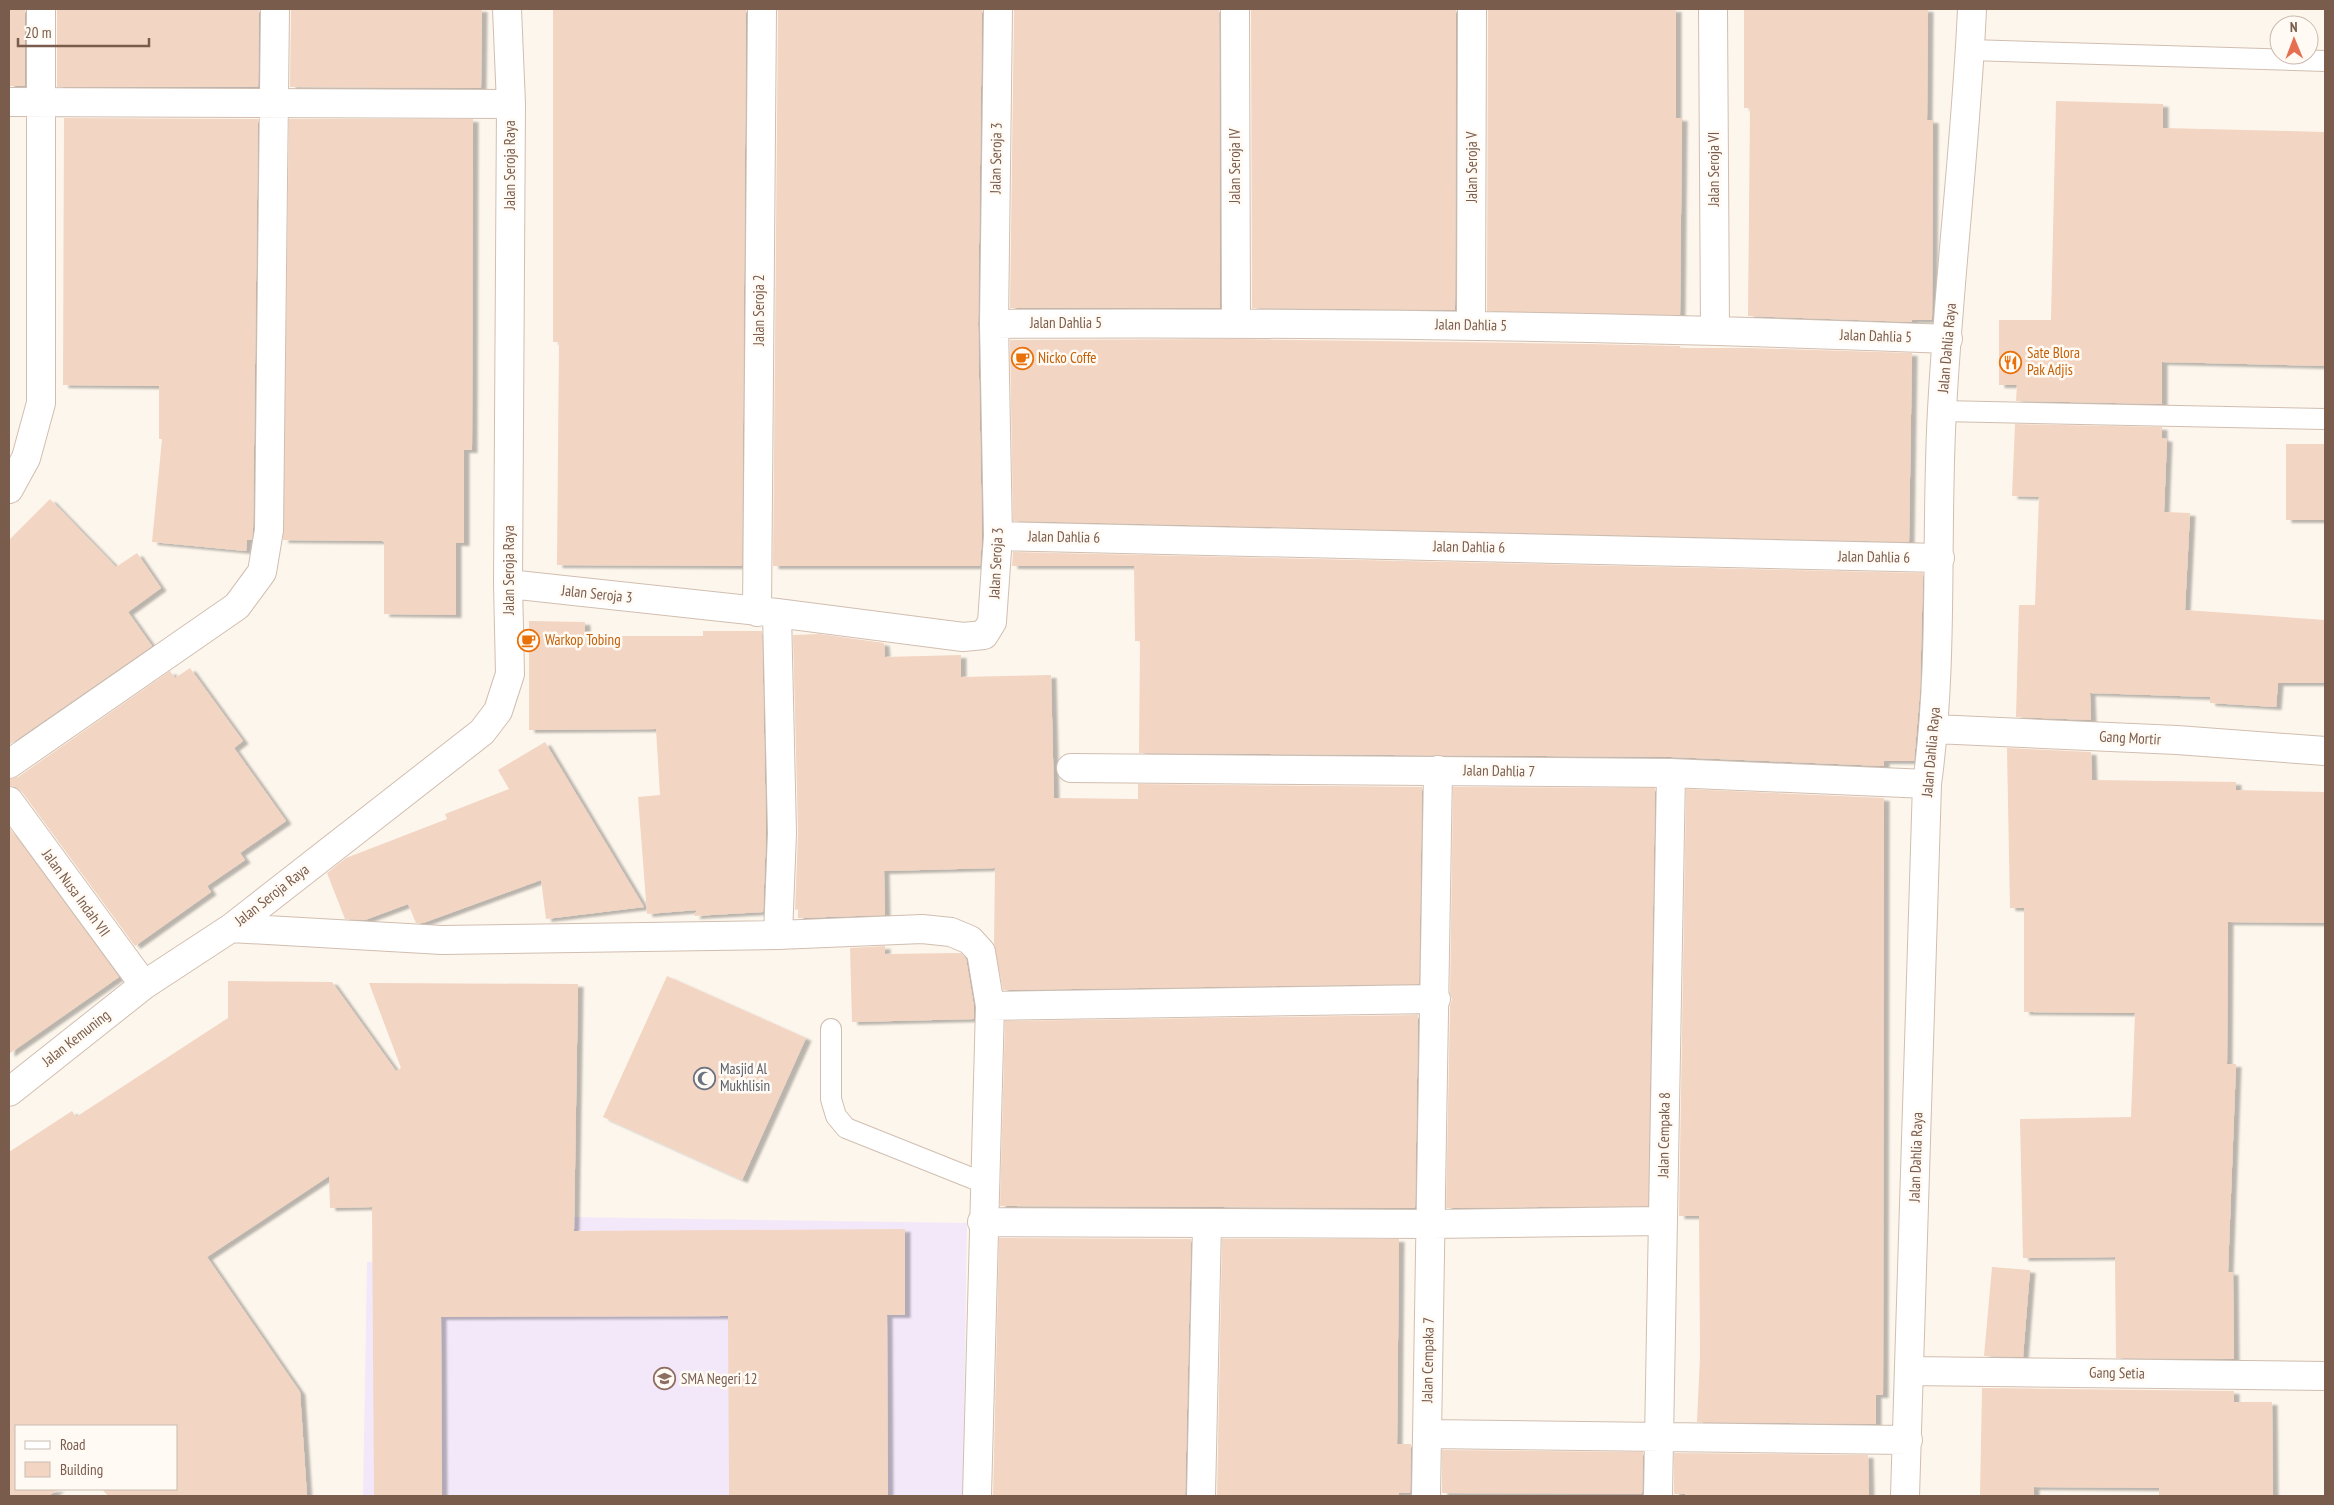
<svg xmlns="http://www.w3.org/2000/svg" width="2334" height="1505" font-family="'PT Sans Narrow',sans-serif">
  <style>
    .education { fill: #f3e8fa }
    .building { fill: #f3d5c3; filter: url(#shadow) }
    .lines { fill: none; stroke-linecap: round; stroke-linejoin: round }
    .lane-casing { stroke: #d1beb0; stroke-width: 22 }
    .street-casing { stroke: #d1beb0; stroke-width: 30 }
    .lane { stroke: #fff; stroke-width: 20 }
    .street { stroke: #fff; stroke-width: 28 }
    .labels { text-anchor: middle; stroke-width: 5; stroke-linejoin: round; paint-order: stroke }
    .street-label { font-size: 15px; fill: #7a5c4d; stroke: #fffaf3 }
    .food-label { font-size: 15px; fill: #c56008; stroke: #fffaf3; text-anchor: start }
    .worship-label { font-size: 15px; fill: #5b616d; stroke: #fffaf3; text-anchor: start }
    .education-label { font-size: 15px; fill: #785e54; stroke: #fffaf3; text-anchor: start }
  </style>
  <defs>
    <filter id="shadow"><feDropShadow dx="5.5" dy="3" stdDeviation="1" flood-color="#0004"/></filter>
  </defs>
  <rect width="100%" height="100%" fill="#fdf6ec"/>
  <path class="education" d="M438 1215 967 1223 963 1496H363L367 1262 439 1260Z"/>
  <path class="building" d="M9 9H25V86H9Z
    M57 9H259L258 87H57Z
    M291 9H482L481 88 290 87Z
    M553 9H746L742 566 557 565 559 342H553Z
    M778 9H982L978 324 982 536 980 566H773Z
    M1014 9H1219L1220 308H1010Z
    M1251 9H1456L1455 310 1252 308Z
    M1488 9H1676V118H1682L1680 315 1487 311Z
    M1744 9H1928L1927 120H1933L1932 320H1912V322L1748 316 1750 108H1744Z
    M2056 101 2163 104V128L2325 132V366L2162 362V404L2016 401 2017 385H1999V320H2051Z
    M64 118 258 119 253 529 252 540H247L246 551 152 542 162 439H159V386L63 385Z
    M289 119H473L472 450H464V543H456V615L384 614V542L382 541 283 540Z
    M1232 339 1590 344 1680 346V348H1748L1912 353 1909 542 1013 521 1010 340Z
    M2015 424 2162 427V438L2167 439 2164 512 2190 513 2185 610 2325 620V683H2278L2276 707 2210 703V697L2090 693 2091 720 2016 717 2019 605H2035L2039 497 2012 496Z
    M2286 444H2325V520H2286Z
    M50 499 116 567 137 553 161 588 128 612 152 646 9 745V540Z
    M1013 552 1923 573 1920 690 1914 761H1884V766L1671 757 1139 753 1140 641H1135L1134 566H1012Z
    M529 621 585 622V636H703V631H762L766 833 763 912 694 916 697 910 647 914 638 797 660 795 656 729 529 730Z
    M819 634 884 643 885 657 961 655V677L1051 675 1054 798 1138 799V784L1422 787 1419 984 1003 990 994 944 995 868 884 871 885 915 798 918V909L795 910 798 833 793 635Z
    M190 668 243 741 234 748 286 821 240 853 245 860 207 886 211 892 135 946 22 792 16 787 9 786V779L18 777 170 671 175 678Z
    M545 742 644 907 546 919 541 880 423 923H416L408 904 365 920 345 919 327 873 346 858 447 819 445 814 509 789 498 770Z
    M2007 748 2091 752 2092 780 2236 782V790L2325 792V923L2228 922 2227 1064H2236L2228 1272H2233L2234 1359 2116 1358 2115 1257 2023 1258 2020 1119 2131 1117 2135 1013 2024 1012V908H2010Z
    M1453 787 1655 788 1648 1206 1446 1208 1450 1006 1452 999 1450 993Z
    M1686 789 1884 798 1883 1395H1876V1424L1697 1422 1700 1356 1699 1216H1679Z
    M9 827 119 977 9 1054Z
    M885 946V954L961 953 966 959 974 1007V1019L852 1022 850 948Z
    M667 976 806 1038 742 1180 603 1117Z
    M228 981 332 982 396 1071 401 1068 369 983 578 984 574 1231 905 1229V1315H887L888 1496H729L728 1316 441 1317 442 1496H374L372 1207 330 1208 329 1176 207 1257 300 1392 307 1496H108L102 1489H176V1426H16V1489H59L48 1496H9V1152L72 1111 76 1117 228 1018Z
    M1418 1015 1415 1208 1000 1206 1005 1021Z
    M999 1238 1191 1239 1185 1496H993Z
    M1222 1239H1399L1397 1444H1411L1410 1493H1399V1496H1217Z
    M1992 1267 2030 1270 2023 1357 1984 1356Z
    M1982 1388 2234 1391V1402H2272L2273 1496H2159V1488L2034 1487V1496H1980Z
    M1442 1450 1643 1452 1642 1494 1442 1493Z
    M1674 1453 1868 1455 1869 1496H1685V1494H1674Z"/>
  <g class="lines">
    <defs>
      <path id="lane" d="M1970 50 2325 61
        M1942 411 2325 419
        M831 1029V1099L836 1116 846 1128 984 1183"/>
      <path id="street" d="M1235 9 1236 322
        M1713 9 1715 329
        M9 102 511 104
        M994 324C1312 322 1630 326 1948 339
        M1471 325 1472 9
        M9 489 26 458 41 403V9
        M998 536 1940 558
        M508 584 777 613 963 637 984 635 992 622 998 536 994 324 998 9
        M757 612 762 9
        M777 613 782 833 778 935
        M1934 729 2177 740 2325 751
        M9 764 237 606 262 572 269 530 275 9
        M1071 768 1671 773 1927 784
        M9 801 144 985
        M231 928 442 940 778 935 922 929 951 932 970 940 981 952 990 1006 977 1496
        M990 1006 1436 999
        M9 1092 144 985 231 928 482 732 498 711 510 674 508 584 511 104 507 9
        M982 1222 1431 1224 1662 1221
        M1909 1371 2325 1376
        M1427 1434 1908 1440
        M1201 1496 1207 1224
        M1426 1496 1438 770
        M1658 1496 1671 773
        M1905 1496 1927 784C1944 659 1935 535 1942 410 1949 276 1966 143 1972 9"/>
    </defs>
    <use href="#lane" class="lane-casing"/>
    <use href="#street" class="street-casing"/>
    <use href="#lane" class="lane"/>
    <use href="#street" class="street"/>
  </g>
  <defs>
    <symbol id="cafe-ring" viewBox="-11 -11 22 22"><circle r="9.5" fill="#fffaf3" stroke="#e8710a" stroke-width="1.5"/><path d="M-5.5-4.5H6V0H3Q3 3.5 0 3.5H-2.5Q-5.5 3.5-5.5 0ZM3-3.2v2h1.7v-2ZM-6 4.5H4V6H-6Z" fill="#e8710a"/></symbol>
    <symbol id="restaurant-ring" viewBox="-11 -11 22 22"><circle r="9.5" fill="#fffaf3" stroke="#e8710a" stroke-width="1.5"/><path d="M-5-6h1v4h1v-4h1v4h1v-4h1v5L-1.5 .5V6h-2V.5L-5-1ZM5-6V6H3V1.5H1.5Q1.5-4 5-6Z" fill="#e8710a"/></symbol>
    <symbol id="mosque-ring" viewBox="-11 -11 22 22"><circle r="9.5" fill="#fffaf3" stroke="#6b7280" stroke-width="1.5"/><path d="M3.5-4.9A6 6 0 1 0 3.5 4.9A5 5 0 1 1 3.5-4.9Z" fill="#6b7280"/></symbol>
    <symbol id="school-ring" viewBox="-11 -11 22 22"><circle r="9.5" fill="#fffaf3" stroke="#8d6e63" stroke-width="1.5"/><path d="M0-5L7-2L0 1L-7-2ZM-4 1L0 2.5L4 1V4Q0 6-4 4Z" fill="#8d6e63"/></symbol>
  </defs>
  <g fill-rule="evenodd">
    <use href="#cafe-ring" x="1010" y="346" width="25" height="25"/>
    <use href="#restaurant-ring" x="1998" y="350" width="25" height="25"/>
    <use href="#cafe-ring" x="516" y="628" width="25" height="25"/>
    <use href="#mosque-ring" x="692" y="1066" width="25" height="25"/>
    <use href="#school-ring" x="652" y="1366" width="25" height="25"/>
  </g>
  <g class="labels">
    <g class="street-label">
      <text transform="translate(996 158) rotate(-89)" y="5">Jalan Seroja 3</text>
      <text transform="translate(510 165) rotate(-90)" y="5">Jalan Seroja Raya</text>
      <text transform="translate(1235 166) rotate(-90)" y="5">Jalan Seroja IV</text>
      <text transform="translate(1472 167) rotate(-90)" y="5">Jalan Seroja V</text>
      <text transform="translate(1714 169) rotate(-90)" y="5">Jalan Seroja VI</text>
      <text transform="translate(759 310) rotate(-90)" y="5">Jalan Seroja 2</text>
      <text x="1066" y="328">Jalan Dahlia 5</text>
      <text transform="translate(1471 325) rotate(1)" y="5">Jalan Dahlia 5</text>
      <text transform="translate(1876 336) rotate(2)" y="5">Jalan Dahlia 5</text>
      <text transform="translate(1947 348) rotate(-85)" y="5">Jalan Dahlia Raya</text>
      <text transform="translate(1064 537) rotate(1)" y="5">Jalan Dahlia 6</text>
      <text transform="translate(1469 547) rotate(1)" y="5">Jalan Dahlia 6</text>
      <text transform="translate(1874 557) rotate(1)" y="5">Jalan Dahlia 6</text>
      <text transform="translate(996 563) rotate(-87)" y="5">Jalan Seroja 3</text>
      <text transform="translate(509 570) rotate(-90)" y="5">Jalan Seroja Raya</text>
      <text transform="translate(597 594) rotate(6)" y="5">Jalan Seroja 3</text>
      <text transform="translate(2130 738) rotate(3)" y="5">Gang Mortir</text>
      <text transform="translate(1931 752) rotate(-85)" y="5">Jalan Dahlia Raya</text>
      <text transform="translate(1499 771) rotate(1)" y="5">Jalan Dahlia 7</text>
      <text transform="translate(76 893) rotate(54)" y="5">Jalan Nusa Indah VII</text>
      <text transform="translate(272 895) rotate(-38)" y="5">Jalan Seroja Raya</text>
      <text transform="translate(76 1038) rotate(-38)" y="5">Jalan Kemuning</text>
      <text transform="translate(1664 1135) rotate(-89)" y="5">Jalan Cempaka 8</text>
      <text transform="translate(1916 1157) rotate(-88)" y="5">Jalan Dahlia Raya</text>
      <text transform="translate(1428 1360) rotate(-89)" y="5">Jalan Cempaka 7</text>
      <text transform="translate(2117 1373) rotate(1)" y="5">Gang Setia</text>
    </g>
    <g class="food-label">
      <text x="2027" y="358">Sate Blora<tspan x="2027" dy="17">Pak Adjis</tspan></text>
      <text x="1038" y="363">Nicko Coffe</text>
      <text x="545" y="645">Warkop Tobing</text>
    </g>
    <g class="worship-label">
      <text x="720" y="1074">Masjid Al<tspan x="720" dy="17">Mukhlisin</tspan></text>
    </g>
    <g class="education-label">
      <text x="681" y="1384">SMA Negeri 12</text>
    </g>
  </g>
  <rect width="2334" height="1505" fill="none" stroke="#7a5c4d" stroke-width="20"/>
  <rect x="15" y="1425" width="162" height="65" fill="#fffaf3" stroke="#cabbb1"/>
  <rect x="25" y="1441" width="25" height="8" fill="#ffffff" stroke="#cabbb1"/>
  <text x="60" y="1450" font-size="15" fill="#7a5c4d">Road</text>
  <rect x="25" y="1462" width="25" height="15" fill="#f3d5c3" stroke="#cabbb1"/>
  <text x="60" y="1475" font-size="15" fill="#7a5c4d">Building</text>
  <g transform="translate(2294 40) rotate(359)"><circle r="24" fill="#fffaf3" stroke="#cabbb1"/>
  <path d="M0-4L9 19L0 12L-9 19Z" fill="#e76f51"/>
  <text y="-8" font-size="14" font-weight="bold" text-anchor="middle" fill="#7a5c4d">N</text>
  </g>
  <path d="M18 38v8h131v-8" fill="none" stroke="#7a5c4d" stroke-width="2.5"/>
  <text x="25" y="38" font-size="15" fill="#7a5c4d" stroke="#fffaf3" stroke-width="4" paint-order="stroke">20 m</text>
</svg>
